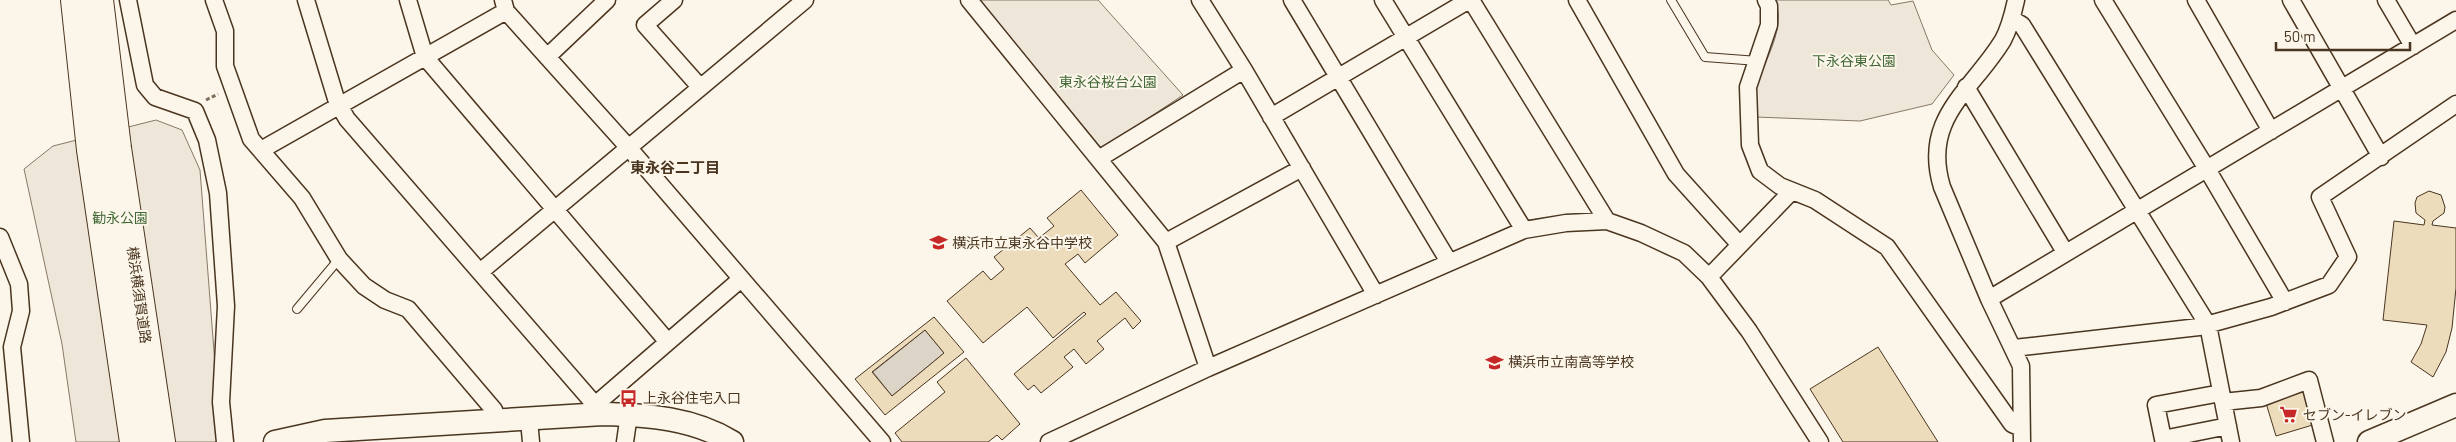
<svg xmlns="http://www.w3.org/2000/svg" width="2456" height="442" font-family="Barlow,'Noto Sans JP',sans-serif">
  <style>
    .green { fill: #ede6d9; stroke: #887966 }
    .water { fill: #dcd4c6; stroke: #887966 }
    .building { fill: #ecdcbc; stroke: #4a3520; fill-rule: evenodd }
    .lines { fill: none; stroke-linecap: round; stroke-linejoin: round }
    .lane-casing { stroke: #4a3520; stroke-width: 10 }
    .street-casing { stroke: #4a3520; stroke-width: 19 }
    .secondary-casing { stroke: #4a3520; stroke-width: 25 }
    .highway-casing { stroke: #4a3520; stroke-width: 30 }
    .path { stroke: #7f6f5c; stroke-width: 3; stroke-dasharray: 4 2.5; stroke-linecap: butt }
    .lane { stroke: #fbf6e9; stroke-width: 8 }
    .street { stroke: #fbf6e9; stroke-width: 16 }
    .secondary { stroke: #fbf6e9; stroke-width: 22 }
    .highway { stroke: #fbf6e9; stroke-width: 28 }
    .labels { text-anchor: middle; stroke-width: 4; stroke-linejoin: round; paint-order: stroke }
    .park-label { font-size: 14px; fill: #436837; stroke: #fbf6e9 }
    .poi-label { font-size: 14px; fill: #4a3520; stroke: #fbf6e9; text-anchor: start }
    .street-label { font-size: 14px; fill: #4a3520; stroke: #fbf6e9 }
    .neighbourhood-label { font-size: 15px; font-weight: bold; fill: #4a3520; stroke: #fbf6e9 }
  </style>
  <rect width="100%" height="100%" fill="#fbf6e9"/>
  <path class="green" d="M980 0H1098L1183 95 1102 149Z
    M1775 0H1888L1891 5 1913 1 1932 50 1954 75 1932 104 1860 121 1755 117C1756 107 1754 95 1757 86 1764 60 1787 28 1775 0Z
    M156 120 182 130 200 170 221 442H76L62 344 24 169 53 146Z"/>
  <path class="water" d="M925 330 944 353 892 396 873 372Z"/>
  <path class="building" d="M1081 190 1118 235 1085 263 1078 254 1065 264 1100 305 1116 292 1141 321 1133 329 1125 318 1097 341 1104 349 1086 364 1074 349 1064 357 1073 367 1041 393 1034 385 1028 390 1014 374 1086 314 1084 312 1053 338 1027 307 983 343 947 301 983 271 991 280 1004 269 994 257 1030 228 1039 238 1054 226 1047 218Z
    M2429 191 2441 195 2445 207 2444 213 2433 221 2432 225 2456 228V288L2452 328 2446 352 2433 377 2411 362 2421 344 2427 325 2383 320 2394 221 2424 225 2425 220 2416 213 2415 203 2417 197Z
    M934 317 964 352 885 415 855 379ZM925 330 944 353 892 396 872 372Z
    M1878 347 1938 442H1843L1810 389Z
    M966 358 1020 424 1002 440 997 435 988 442H902L895 433 945 392 937 382Z
    M2305 391 2316 424 2276 436 2266 403Z"/>
  <g class="lines">
    <defs>
      <path id="lane" d="M1671 0 1705 57 1758 61
        M297 309 339 259"/>
      <path id="street" d="M128 0 145 85 155 97 195 111 207 140 218 193 226 306 221 402 225 442
        M214 0 225 31V66L251 139 302 198 339 259 364 286 385 300 408 309 494 410 499 422
        M306 0 337 102 347 119 603 414
        M408 0 425 57 667 341
        M503 0 506 11 628 147 882 442
        M674 0 645 25 700 87
        M969 0 1166 242 1208 368 1049 442
        M1200 0 1244 70 1376 295
        M1292 0 1449 262
        M1383 0 1524 230
        M1471 0 1607 221
        M1577 0 1676 174 1739 244
        M1766 0 1769 6V25L1748 87 1750 145 1760 171 1780 186 1815 200 1887 247 2012 424 2021 428
        M2016 0C2013 14 2010 27 2003 40 1972 91 1921 118 1942 187L1989 299 2021 366 2022 442
        M2103 0 2207 169 2285 302
        M2196 0 2271 131
        M2291 0 2381 157
        M2386 0 2413 46
        M2012 19 2022 25 2208 325 2231 442
        M547 57 607 0
        M1966 87 2065 252
        M1271 117 1469 0
        M261 150 506 11
        M1100 158 1244 70
        M0 237 19 284 21 311 12 347 21 442
        M1166 242 1302 168
        M480 272 805 0
        M1709 277 1792 191
        M1989 299 2456 20
        M2014 348 2199 327 2271 307 2329 285 2348 257 2320 197 2456 104
        M1208 368 1524 230 1566 223 1607 221 1641 233 1684 253 1709 277 1749 331 1820 442
        M2221 393 2156 405 2163 439 2228 426
        M2223 402 2261 398 2309 380 2325 442
        M595 405 741 279
        M529 420 531 442
        M625 442 629 414"/>
      <path id="secondary" d="M275 442 325 431 603 414C648 415 693 418 732 442
        M2369 442 2456 405"/>
      <path id="highway" d="M75 0 91 150 134 442
        M99 0 117 148 161 442"/>
    </defs>
    <use href="#lane" class="lane-casing"/>
    <use href="#street" class="street-casing"/>
    <use href="#secondary" class="secondary-casing"/>
    <use href="#highway" class="highway-casing"/>
    <path class="path" d="M206 100 218 94"/>
    <use href="#lane" class="lane"/>
    <use href="#street" class="street"/>
    <use href="#secondary" class="secondary"/>
    <use href="#highway" class="highway"/>
  </g>
  <defs>
    <symbol id="school-bare" viewBox="-9 -9 18 18"><path d="M0-5L7-2L0 1L-7-2ZM-4 1L0 2.5L4 1V4Q0 6-4 4Z" fill="#c62828" stroke="#fbf6e9" stroke-width="2.5" paint-order="stroke"/></symbol>
    <symbol id="bus-bare" viewBox="-9 -9 18 18"><path d="M-5-6H5V4H4V6H2V4H-2V6H-4V4H-5ZM-3.5-4V0h7V-4ZM-3.5 1.2v1.5H-2V1.2ZM2 1.2v1.5H3.5V1.2Z" fill="#c62828" stroke="#fbf6e9" stroke-width="2.5" paint-order="stroke"/></symbol>
    <symbol id="supermarket-bare" viewBox="-9 -9 18 18"><path d="M-6-5.5h2.5l.6 2H6L4.5 2H-2.5L-4.4-4H-6ZM-1.5 3.2a1.3 1.3 0 1 0 .1 0ZM3 3.2a1.3 1.3 0 1 0 .1 0Z" fill="#c62828" stroke="#fbf6e9" stroke-width="2.5" paint-order="stroke"/></symbol>
  </defs>
  <g fill-rule="evenodd">
    <use href="#school-bare" x="926" y="230" width="25" height="25"/>
    <use href="#school-bare" x="1482" y="350" width="25" height="25"/>
    <use href="#bus-bare" x="616" y="386" width="25" height="25"/>
    <use href="#supermarket-bare" x="2276" y="402" width="25" height="25"/>
  </g>
  <g class="labels">
    <g class="park-label">
      <text x="1854" y="66">下永谷東公園</text>
      <text x="1108" y="87">東永谷桜台公園</text>
      <text x="120" y="223">勧永公園</text>
    </g>
    <g class="poi-label">
      <text x="952" y="248">横浜市立東永谷中学校</text>
      <text x="1508" y="367">横浜市立南高等学校</text>
      <text x="643" y="403">上永谷住宅入口</text>
      <text x="2303" y="420">セブン-イレブン</text>
    </g>
    <g class="street-label">
      <text transform="translate(139 295) rotate(82)" y="5">横浜横須賀道路</text>
    </g>
    <g class="neighbourhood-label">
      <text x="675" y="173">東永谷二丁目</text>
    </g>
  </g>
  <path d="M2276 42v8h134v-8" fill="none" stroke="#4a3520" stroke-width="2.5"/>
  <text x="2284" y="42" font-size="15" fill="#4a3520" stroke="#fbf6e9" stroke-width="4" paint-order="stroke">50 m</text>
</svg>
